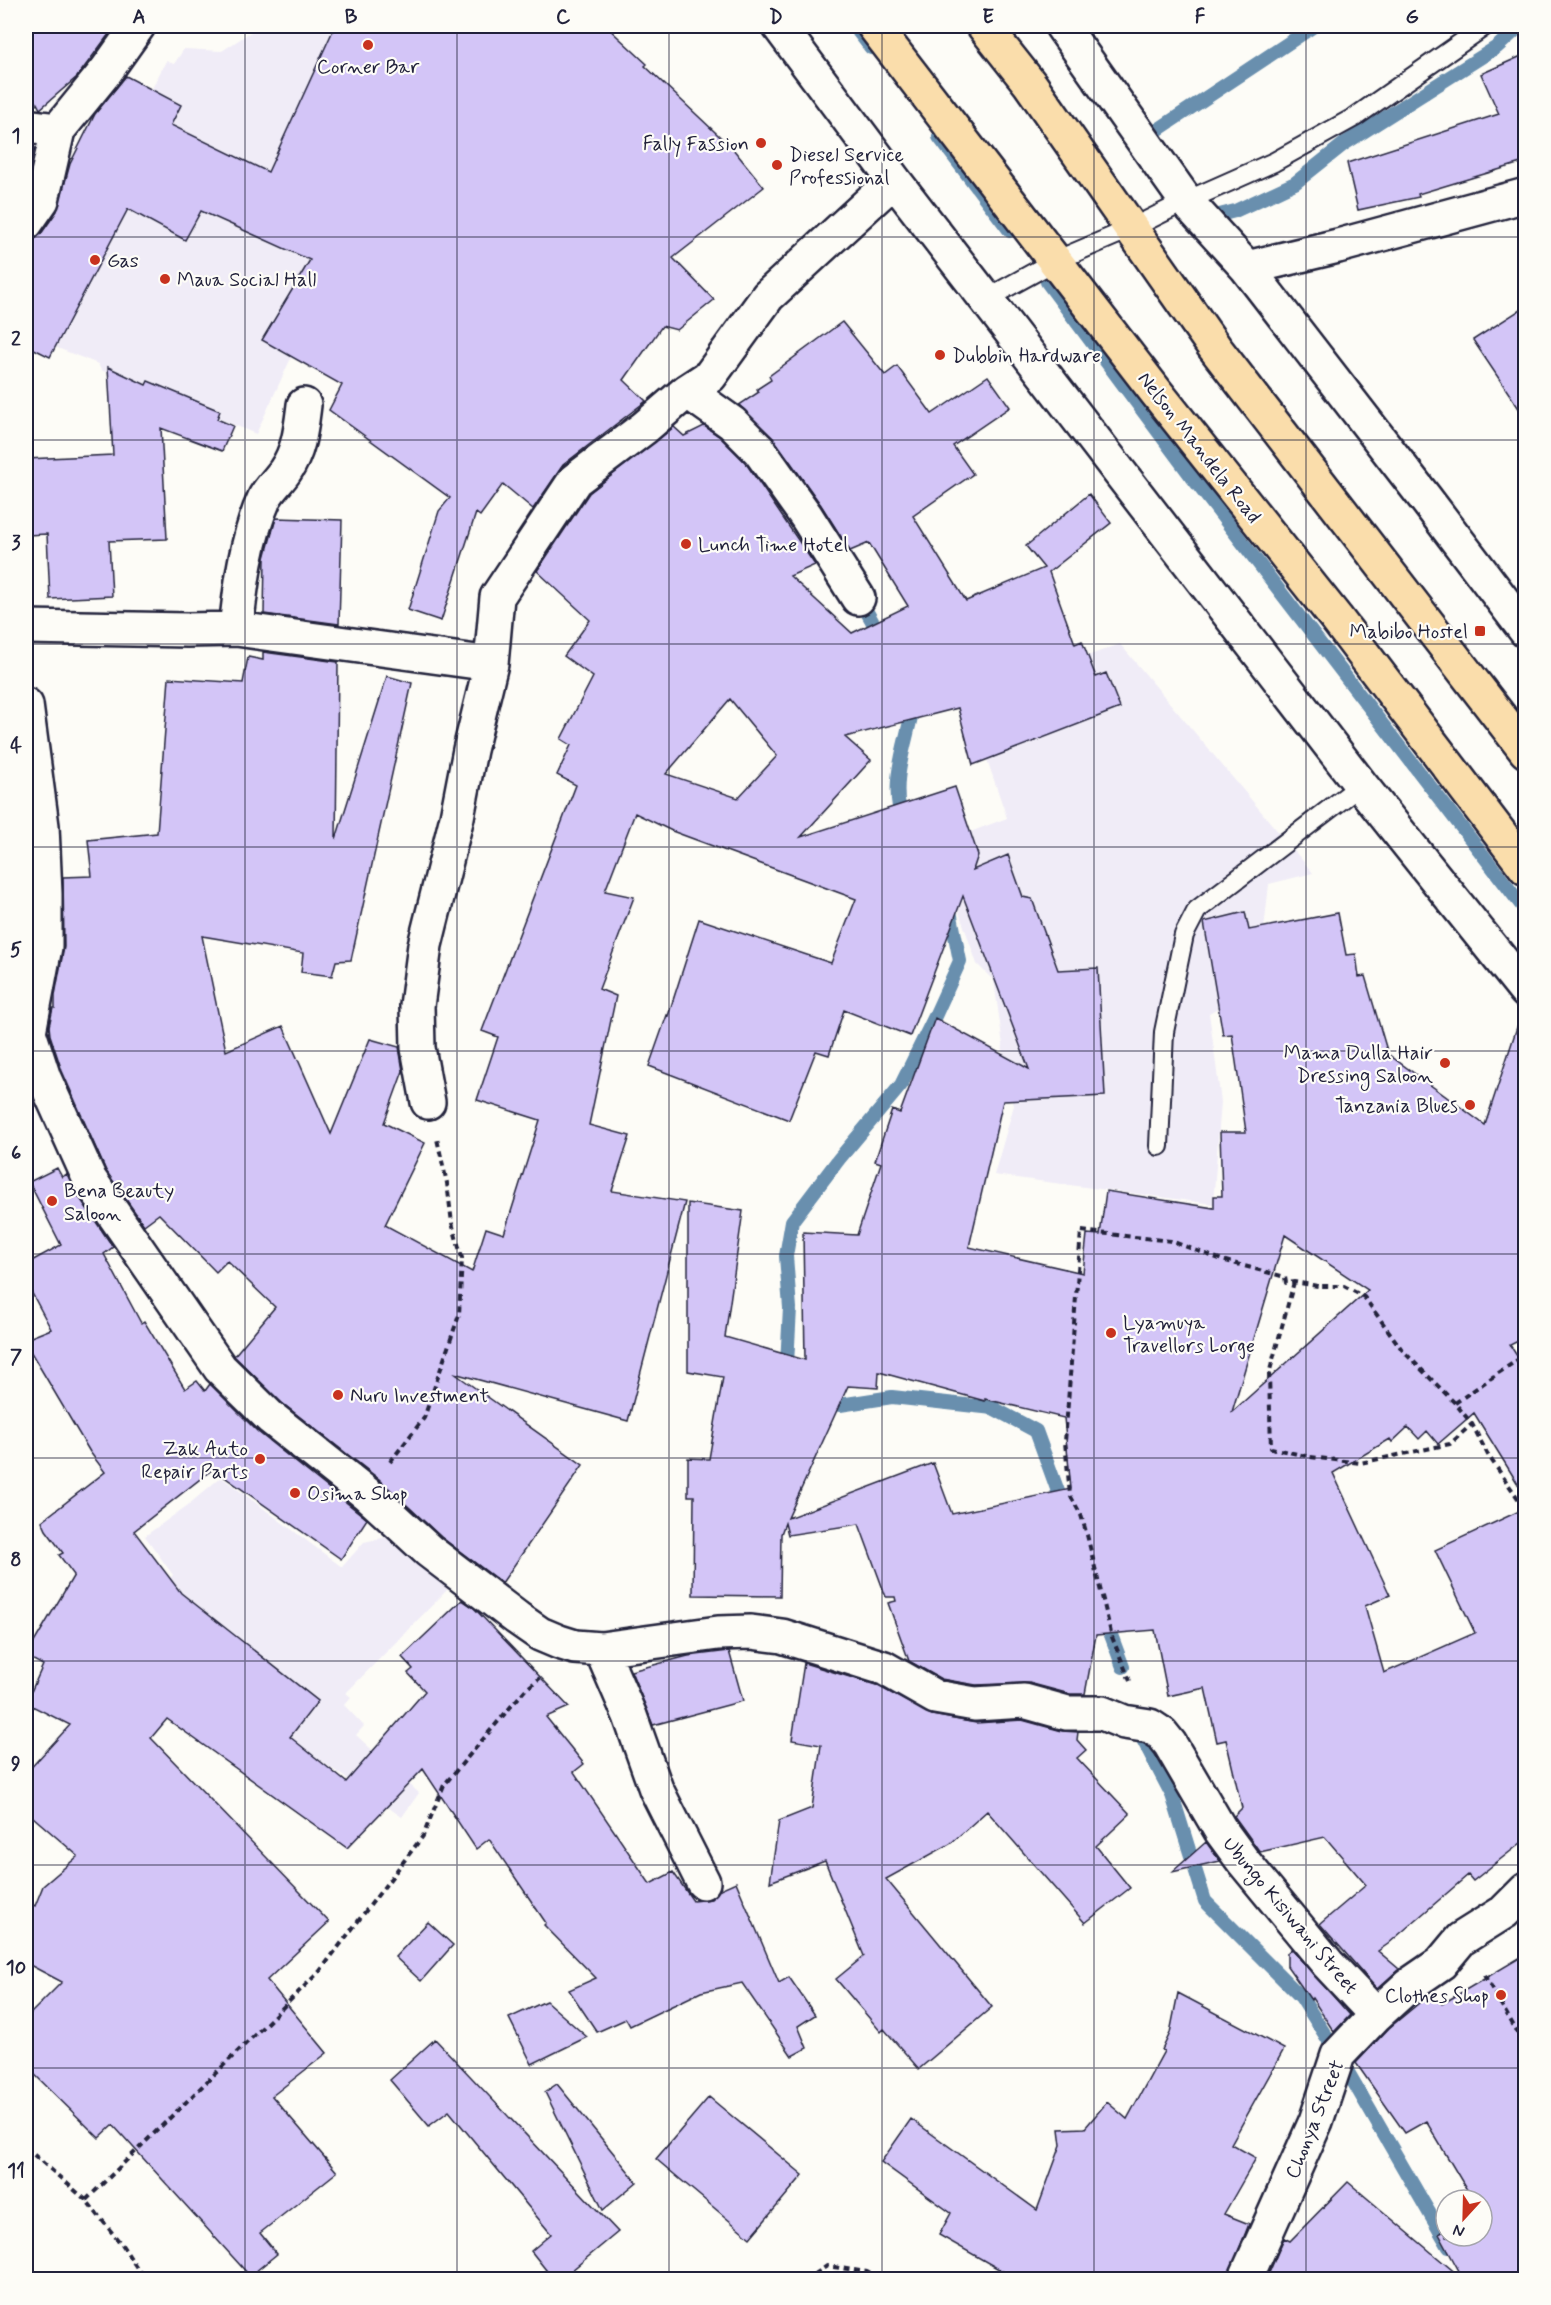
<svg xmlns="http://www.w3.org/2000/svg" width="1551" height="2305" font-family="Mynerve,sans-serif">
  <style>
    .built { fill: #f0ecf7 }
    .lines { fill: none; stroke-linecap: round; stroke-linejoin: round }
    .stream { stroke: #698fae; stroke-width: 14 }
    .building { fill: #d3c5f7; stroke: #22223b; stroke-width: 1.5; fill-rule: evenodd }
    .service-casing { stroke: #22223b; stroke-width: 22 }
    .minor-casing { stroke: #22223b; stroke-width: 38 }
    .primary-casing { stroke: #22223b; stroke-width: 38 }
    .path { stroke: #22223b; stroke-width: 4; stroke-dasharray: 6 4.5; stroke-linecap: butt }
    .service { stroke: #fdfcf7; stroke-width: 18 }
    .minor { stroke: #fdfcf7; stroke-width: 33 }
    .primary { stroke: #faddab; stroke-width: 33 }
    .grid { fill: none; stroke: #22223b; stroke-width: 1.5; stroke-opacity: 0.55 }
    .poi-dot { fill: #c8321e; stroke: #fdfcf7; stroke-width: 2 }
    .labels { text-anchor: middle; stroke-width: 4.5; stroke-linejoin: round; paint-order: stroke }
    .poi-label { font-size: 20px; fill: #22223b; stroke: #fdfcf7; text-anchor: start }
    .street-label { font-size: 20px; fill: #22223b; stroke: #fdfcf7 }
    .neatline { fill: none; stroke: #22223b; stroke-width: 2 }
    .grid-label { font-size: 20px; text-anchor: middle; font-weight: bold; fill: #22223b }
  </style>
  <rect width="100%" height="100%" fill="#fdfcf7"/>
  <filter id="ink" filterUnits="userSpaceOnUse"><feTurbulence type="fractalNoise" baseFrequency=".0167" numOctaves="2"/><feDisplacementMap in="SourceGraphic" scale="12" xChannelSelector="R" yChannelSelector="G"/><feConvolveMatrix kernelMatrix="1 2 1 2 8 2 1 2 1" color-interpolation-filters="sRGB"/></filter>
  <g filter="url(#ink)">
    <path class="built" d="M260 26H371L386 34 351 228 256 434 101 370 98 364 55 347 97 197 166 61 174 64 184 49 222 51Z
      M1120 644 1313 873 1269 884 1263 938 1266 981 1209 1013 1221 1102 1213 1204 994 1175 1014 1105 1004 1087 1001 1065 1003 1045 994 981 977 964 951 889 949 840 1007 818 967 701Z
      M221 1477 342 1567 364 1542 391 1536 452 1585 346 1693 351 1697 344 1705 364 1726 356 1735 419 1793 402 1817 160 1649 149 1602 173 1575 145 1536 188 1505Z"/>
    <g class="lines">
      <path class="stream" d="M854 26 871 48
        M939 137 1010 231
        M1141 141 1314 26
        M1204 219 1235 211 1295 183 1344 144 1497 47 1520 26
        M1047 282 1192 477 1526 911
        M858 596 881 637
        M903 821C888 783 908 740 914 702
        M794 1371 787 1364 790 1308 786 1256 792 1221 839 1159 901 1085 935 1016 960 961 949 906
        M826 1395 840 1405 892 1397 993 1408 1036 1431 1064 1508
        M1105 1619 1123 1667
        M1137 1728 1172 1795 1205 1901 1301 1997 1338 2055 1449 2247"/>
    </g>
    <path class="building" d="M26 26H115L77 77 40 109 26 82Z
      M335 26H606L647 64 645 66 733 149 764 187 673 258 714 300 677 330 662 326 624 380 646 401 563 465 533 509 503 484 480 516 476 513 441 621 408 610 439 511 450 498 329 410 342 385 262 340 310 260 201 211 185 240 128 209 50 357 26 345V249L30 241 41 234 57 211 70 164 95 114 126 76 181 105 171 125 268 172Z
      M1526 54V173L1521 163 1418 194 1419 197 1358 210 1347 163 1499 114 1481 74Z
      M1526 306V419L1473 340Z
      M842 322 885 375 897 366 932 414 988 376 1010 407 953 446 973 474 913 516 966 601 1044 568 1026 546 1089 494 1111 523 1049 572 1075 644 1082 641 1096 677 1106 673 1120 708 973 765 958 708 845 737 871 760 801 837 955 787 978 855 973 870 1008 855 1023 897 1032 899 1058 970 1098 968 1105 1096 1003 1101 969 1247 1083 1273 1087 1234 1100 1235 1106 1191 1214 1208V1196H1222L1220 1132H1246L1232 1034 1223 1035 1204 922 1245 912 1249 930 1338 913 1346 955 1356 954 1359 977 1365 976 1388 1054 1485 1125 1518 1024 1526 1025V1337L1510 1345 1526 1370V1497L1474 1413 1438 1444 1427 1431 1419 1439 1408 1427 1392 1442 1390 1439 1333 1473 1390 1595 1365 1606 1384 1673 1475 1633 1435 1550 1526 1508V1839L1473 1881 1468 1875 1388 1944 1378 1951 1399 1969 1377 1989 1320 1924 1366 1885 1325 1837 1260 1852 1234 1816 1242 1808 1226 1740 1217 1742 1205 1688 1168 1696 1155 1630 1096 1635 1085 1694H1070L1029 1683 976 1685 941 1679 909 1661 888 1603 896 1601 895 1597H886L859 1524 788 1535 785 1523 781 1534 780 1596 693 1595 694 1496H688V1458L709 1459 723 1377 688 1371V1203L743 1211 725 1337 805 1360 803 1232 857 1235 881 1163 875 1161 892 1110 900 1113 935 1018 1029 1069 963 896 910 1036 844 1010 829 1055 816 1051 789 1120 649 1066 667 1015 668 1016 699 919 831 963 856 899 672 831 635 813 605 891 634 897 599 989 616 996 589 1125 630 1136 612 1191 685 1202 628 1421 454 1373 583 1465 502 1583 441 1537 379 1479 282 1403 234 1356 275 1307 227 1261 216 1272 159 1214 144 1225 106 1171 62 1071 50 1035 49 1026 53 1008H55V995L64 947 63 877 92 876 88 840 157 833 169 678 243 683 248 657 263 660V652L338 662 336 839 387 676 412 683 351 960 336 961 332 976 301 972 303 953 202 936 226 1051 283 1026 331 1134 370 1039 399 1047 403 1071 384 1123 425 1143 385 1225 472 1272 486 1228 504 1234 540 1120 477 1100 498 1037 482 1031 576 785 557 775 571 745 561 739 593 677 564 656 590 620 537 571 589 493 674 427 684 436 704 426 720 437 745 462 815 565 790 576 852 633 908 606 869 543 850 551 821 505 774 439 739 405 759 392 757 389 771 380 769 376ZM730 699 777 756 738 798 666 774ZM1285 1235 1368 1290 1232 1412ZM879 1372 985 1401V1399L1064 1418 1071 1489 952 1514 933 1463 788 1518 848 1386 878 1388Z
      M108 367 146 385 148 381 220 411 217 419 233 426 222 451 161 428 167 539 109 541 112 596 50 599 47 534 26 535V459L113 455Z
      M276 518 342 520 339 624 264 614 265 558Z
      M57 1168 62 1177 67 1174 75 1191 113 1247 104 1254 141 1323 144 1321 185 1389 197 1381 205 1391 210 1384 258 1432 367 1519 341 1559 213 1469 134 1531 181 1593 318 1701 290 1737 346 1782 425 1691 408 1673 413 1669 402 1657 462 1600 474 1608 569 1707 546 1717 584 1764 574 1772 650 1884 673 1872 693 1901 711 1899 720 1889 736 1882 779 1983 789 1977 815 2015 798 2026 807 2048 792 2056 742 1983 701 1992 630 2026 626 2019 597 2032 569 1990 596 1978 544 1925 546 1923 489 1839 476 1849 423 1769 347 1848 167 1719 151 1738 329 1922 267 1980 327 2053 272 2096 337 2172 260 2233 277 2254 250 2276 113 2125 99 2138 26 2066V2018L62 1982 26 1963V1901L35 1906 43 1886 78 1856 26 1811V1773L70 1725 26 1703 43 1665 26 1656 74 1575 59 1555 63 1553 46 1530 42 1521 105 1472 90 1452 26 1344V1339L51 1329 26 1282V1264L61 1245 29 1182Z
      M729 1651 743 1701 653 1725 631 1671 688 1656Z
      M804 1663 876 1685 932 1715 976 1723 1022 1720 1062 1731 1078 1732 1077 1740 1086 1750 1077 1758 1130 1814 1096 1846 1130 1888 1085 1923 987 1811 950 1844 886 1879 992 2007 919 2069 884 2029 881 2032 836 1979 864 1956 825 1861 770 1882 779 1821 812 1808 821 1745 792 1740Z
      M1206 1842 1220 1861 1172 1872Z
      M428 1922 453 1945 421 1981 395 1957Z
      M1291 1949 1350 2015 1334 2032 1312 1998 1311 2000 1287 1966V1953Z
      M1526 1954V2280H1464L1439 2234 1446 2227V2236H1482V2200H1473L1426 2121 1405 2133 1356 2063 1389 2028 1430 1994 1442 2004Z
      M1178 1993 1284 2049 1231 2144 1256 2158 1224 2214 1249 2224 1227 2280H1018L939 2235 951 2213 881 2162 911 2119 1037 2210 1061 2145 1059 2129 1085 2128 1107 2102 1127 2119 1164 2051 1162 2050 1170 2033Z
      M546 2001 587 2037 532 2064 509 2018Z
      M435 2039 618 2232 560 2280H554L531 2251 551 2234 449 2111 429 2126 390 2080Z
      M557 2084 637 2182 603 2210 545 2092Z
      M709 2097 803 2175 750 2238 656 2159Z
      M1348 2182 1464 2280H1266L1284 2238 1290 2241Z"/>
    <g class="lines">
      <defs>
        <path id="service" d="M986 299 1055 261 1130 229 1186 201 1274 162 1355 117 1485 26
          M1159 1146 1164 1032 1184 935 1197 910 1361 785"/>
        <path id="minor" d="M779 26 894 180 1361 785 1526 991
          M1062 26 1186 201 1247 268 1425 498 1526 631
          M26 126 58 130
          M26 223 42 200 58 130 106 71 138 26
          M1247 268 1338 246 1526 195
          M687 391 732 423 759 450 806 516 858 598
          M26 627 187 630 236 629 491 664
          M236 629C241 584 246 539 265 497 270 488 279 480 285 471 299 451 301 429 304 405
          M26 705 42 826 45 894V947L29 1032 44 1078 90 1180 220 1368 270 1417 367 1494 429 1551 517 1618 540 1634 559 1642 575 1647 601 1649 718 1633 751 1632 782 1636 884 1668 935 1697 975 1704 1024 1701 1067 1713H1102L1124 1722 1150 1726 1162 1734 1170 1744 1221 1831 1243 1861 1328 1964 1376 2015
          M428 1102 418 1048 417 1006 425 945 457 817 470 750 491 664 497 597 575 480 644 428 687 391 710 376 768 296 894 180
          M601 1649 630 1716 656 1789 703 1882
          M1245 2280 1316 2121 1338 2055 1376 2015 1409 1985 1441 1963 1461 1939 1504 1912 1526 1890"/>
        <path id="primary" d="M874 26 1156 392 1336 618 1526 868
          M984 26 1030 84 1215 348 1526 751"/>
      </defs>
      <use href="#service" class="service-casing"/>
      <use href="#minor" class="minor-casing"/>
      <use href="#primary" class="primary-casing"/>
      <path class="path" d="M1294 1282 1269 1374 1271 1448 1310 1457 1360 1463 1450 1444 1472 1424
        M1455 1403 1526 1354
        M390 1462 424 1418 459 1315 462 1258 452 1223 447 1183 437 1139
        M1130 1681 1112 1637 1087 1535 1081 1515 1070 1495 1065 1442 1081 1231 1171 1241 1222 1260 1285 1277 1286 1283 1294 1282 1318 1286H1344L1364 1297 1403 1351 1455 1403 1472 1424 1488 1455 1526 1510
        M1484 1975 1526 2047
        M26 2148 86 2200 122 2245 145 2280
        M86 2200 320 1971 423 1836 444 1785 525 1690 540 1678
        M806 2280 827 2266 867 2272 883 2280"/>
      <use href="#service" class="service"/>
      <use href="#minor" class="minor"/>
      <use href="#primary" class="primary"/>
    </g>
  </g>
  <path class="grid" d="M245 26V2280M457 26V2280M669 26V2280M882 26V2280M1094 26V2280M1306 26V2280M26 237H1526M26 440H1526M26 644H1526M26 847H1526M26 1051H1526M26 1254H1526M26 1458H1526M26 1661H1526M26 1865H1526M26 2068H1526"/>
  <g class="poi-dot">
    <circle cx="368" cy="45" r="6"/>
    <circle cx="761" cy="143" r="6"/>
    <circle cx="777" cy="165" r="6"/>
    <circle cx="95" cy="260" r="6"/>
    <circle cx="165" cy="279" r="6"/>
    <circle cx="940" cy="355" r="6"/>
    <circle cx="686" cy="544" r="6"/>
    <rect x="1474" y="625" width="12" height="12" rx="3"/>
    <circle cx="1445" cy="1063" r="6"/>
    <circle cx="1470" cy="1105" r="6"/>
    <circle cx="52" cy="1201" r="6"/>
    <circle cx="1111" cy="1333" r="6"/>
    <circle cx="338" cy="1395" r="6"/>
    <circle cx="260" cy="1459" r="6"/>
    <circle cx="295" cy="1493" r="6"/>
    <circle cx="1501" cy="1995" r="6"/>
  </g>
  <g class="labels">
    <g class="poi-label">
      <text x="368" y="73" text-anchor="middle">Corner Bar</text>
      <text x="749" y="150" text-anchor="end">Fally Fassion</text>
      <text x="789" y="161">Diesel Service<tspan x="789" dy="23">Professional</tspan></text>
      <text x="107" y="267">Gas</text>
      <text x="177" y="286">Maua Social Hall</text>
      <text x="952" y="362">Dubbin Hardware</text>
      <text x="698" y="551">Lunch Time Hotel</text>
      <text x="1468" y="638" text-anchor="end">Mabibo Hostel</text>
      <text x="1433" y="1059" text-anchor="end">Mama Dulla Hair<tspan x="1433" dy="23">Dressing Saloon</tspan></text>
      <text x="1458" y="1112" text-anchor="end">Tanzania Blues</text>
      <text x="64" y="1197">Bena Beauty<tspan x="64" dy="23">Saloon</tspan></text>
      <text x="1123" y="1329">Lyamuya<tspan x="1123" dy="23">Travellors Lorge</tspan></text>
      <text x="350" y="1402">Nuru Investment</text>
      <text x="248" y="1455" text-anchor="end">Zak Auto<tspan x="248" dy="23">Repair Parts</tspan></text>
      <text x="307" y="1500">Osima Shop</text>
      <text x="1489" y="2002" text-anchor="end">Clothes Shop</text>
    </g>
    <g class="street-label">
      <text transform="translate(1200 447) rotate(52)" y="7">Nelson Mandela Road</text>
      <text transform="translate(1291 1915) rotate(50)" y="7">Ubungo Kisiwani Street</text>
      <text transform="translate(1314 2119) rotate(-68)" y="7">Chonya Street</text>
    </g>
  </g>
  <rect width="1551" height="2305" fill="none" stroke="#fdfcf7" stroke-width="66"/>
  <g transform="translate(1464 2218) rotate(202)"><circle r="28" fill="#fdfcf7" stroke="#a5a5ac" stroke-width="1.5"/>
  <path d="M0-4.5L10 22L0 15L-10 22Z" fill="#c8321e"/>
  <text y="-9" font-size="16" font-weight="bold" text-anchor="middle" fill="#22223b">N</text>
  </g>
  <rect x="33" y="33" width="1485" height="2239" class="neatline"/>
  <g class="grid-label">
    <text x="139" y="23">A</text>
    <text x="351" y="23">B</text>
    <text x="563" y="23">C</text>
    <text x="776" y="23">D</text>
    <text x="988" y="23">E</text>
    <text x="1200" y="23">F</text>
    <text x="1412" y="23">G</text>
    <text x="16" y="142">1</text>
    <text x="16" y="345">2</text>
    <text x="16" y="549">3</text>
    <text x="16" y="752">4</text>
    <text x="16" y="956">5</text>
    <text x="16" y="1159">6</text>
    <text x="16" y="1363">7</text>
    <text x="16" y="1566">8</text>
    <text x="16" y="1770">9</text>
    <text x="16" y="1974">10</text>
    <text x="16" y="2177">11</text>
  </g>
</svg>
